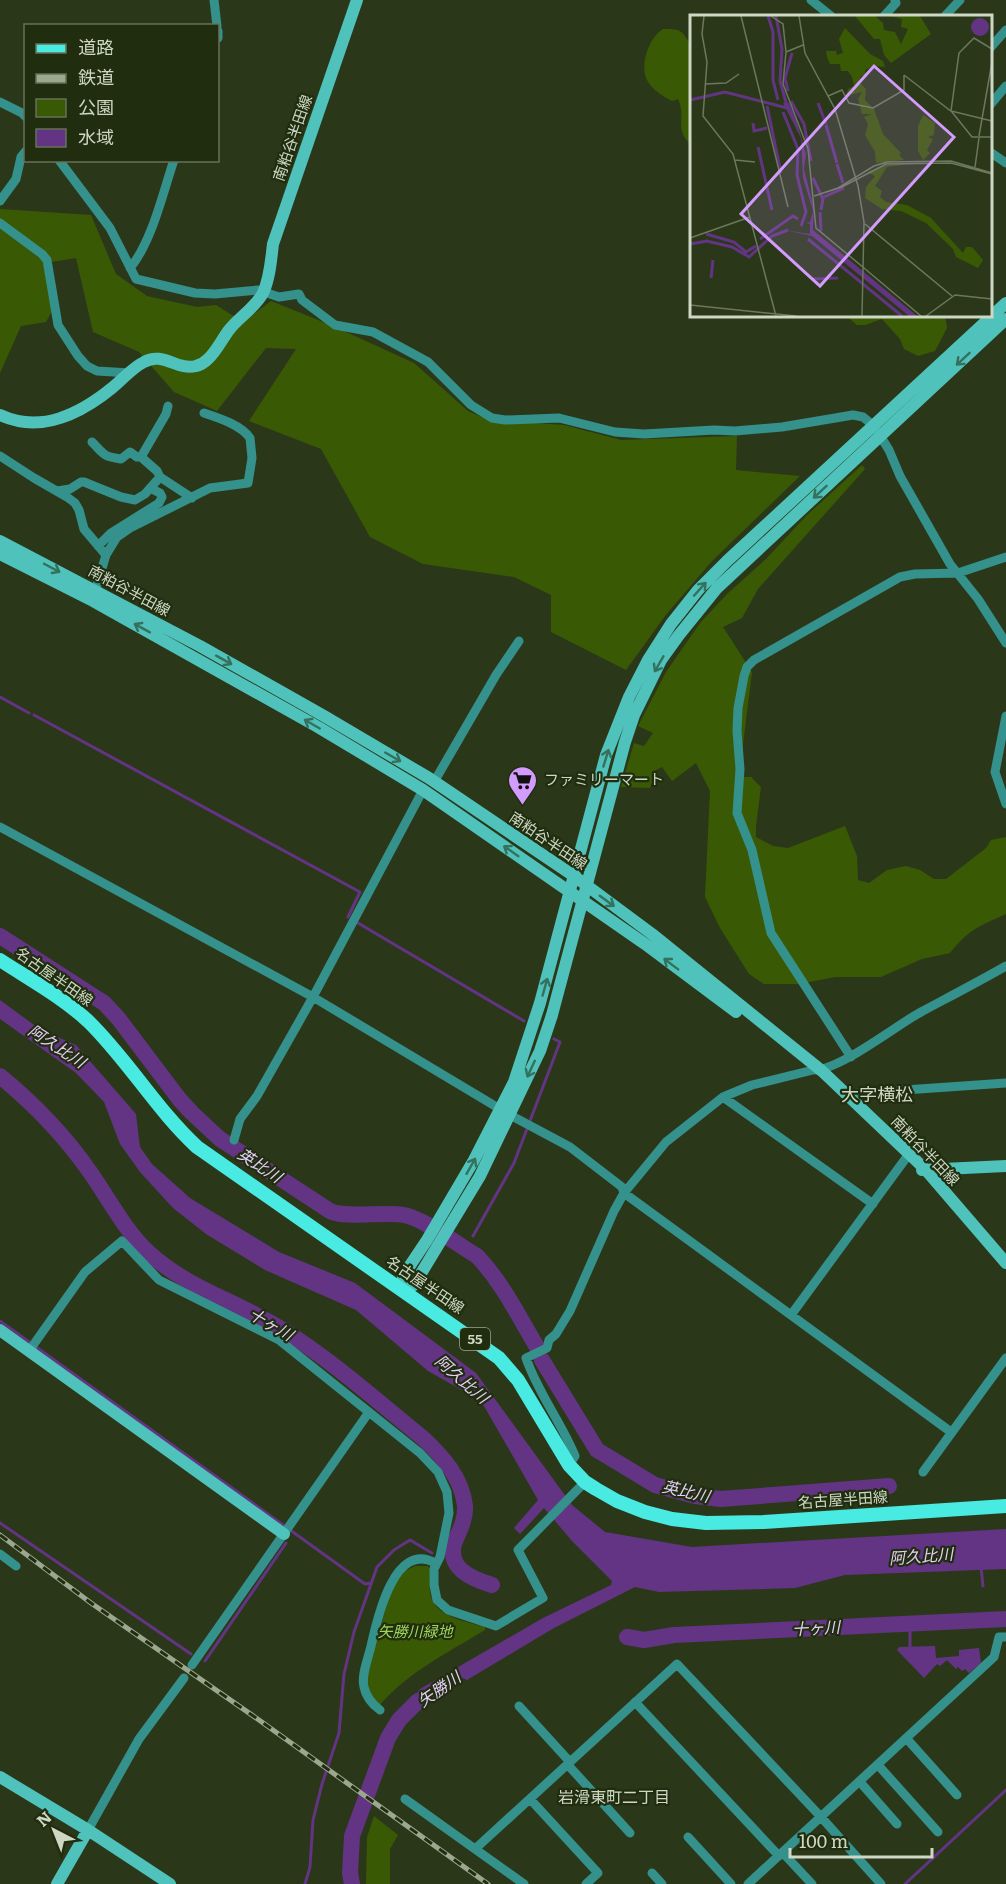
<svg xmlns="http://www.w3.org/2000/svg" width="1006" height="1884" font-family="Literata,'Noto Sans JP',serif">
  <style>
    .green { fill: #3a5904 }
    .water { fill: #633483 }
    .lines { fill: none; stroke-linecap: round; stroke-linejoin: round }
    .stream { stroke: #633483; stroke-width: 3 }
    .river { stroke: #633483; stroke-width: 16 }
    .street { stroke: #35918c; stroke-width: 9 }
    .secondary { stroke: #4ec2bb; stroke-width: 12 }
    .primary { stroke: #49eae1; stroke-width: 14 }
    .rail-casing { stroke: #9ca790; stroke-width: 5 }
    .rail { stroke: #202e0f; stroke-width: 3; stroke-dasharray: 9; stroke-linecap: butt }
    .oneway { stroke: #35715c }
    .labels { text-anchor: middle; stroke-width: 4.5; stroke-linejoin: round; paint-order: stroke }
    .shield { fill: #202e0f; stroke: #99a48e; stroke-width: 1.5 }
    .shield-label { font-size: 14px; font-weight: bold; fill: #cdd7c4 }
    .street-label { font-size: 15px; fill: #cdd7c4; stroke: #202e0f }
    .poi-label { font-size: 15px; fill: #cdd7c4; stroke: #202e0f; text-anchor: start }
    .park-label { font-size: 15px; font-style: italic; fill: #9fd55c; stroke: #202e0f }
    .water-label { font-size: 16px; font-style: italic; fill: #e6cefa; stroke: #202e0f }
    .neighbourhood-label { font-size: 16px; fill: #cdd7c4; stroke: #202e0f }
    .quarter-label { font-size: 18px; fill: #cdd7c4; stroke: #202e0f }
    .inset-river { fill: none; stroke: #633483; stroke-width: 3 }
    .inset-road { fill: none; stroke: #6b785d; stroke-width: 1.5 }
    .view { fill: #d39cfc; fill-opacity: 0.15; stroke: #d39cfc; stroke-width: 3 }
    .inset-edge { fill: none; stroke: #cdd7c4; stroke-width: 3 }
  </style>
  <rect width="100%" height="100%" fill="#2a3819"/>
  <path class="green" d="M663 29C682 29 681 30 691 45V145C673 128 687 117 678 99L672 101C662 96 648 87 645 75 642 59 650 37 663 29Z
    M0 209 91 215 116 274 147 296 197 307 216 305 243 322 271 301 333 326 414 363 468 411 489 420 564 425 621 440 737 436 736 470 800 476 712 561 665 616 626 670 551 632V595L514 577 423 564 370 537 321 449 249 421 296 349 266 348 217 411 174 392 139 352 93 332 76 258 45 263 53 309 46 322 21 326 0 373Z
    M845 315H945L947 328 935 351 918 356 904 349 900 339 882 319 865 325H857Z
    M862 465 865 469 758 589 742 618 723 627 752 672 739 777H751L761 787 756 826V837L773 846 788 848 845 826 857 856 858 880 869 883 887 870 906 866 920 870 934 879H946L986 848 991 840 1006 837V914C979 926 968 930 950 953L922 959 881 977H835L799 984H764L749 974 720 928 705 897 710 791 696 763 672 781 662 767 656 770 650 788 621 787 634 743 644 746 653 733 638 726 666 672 700 623 727 594 766 559 807 515Z
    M415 1566H428L430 1569C430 1579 428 1593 433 1602 442 1618 469 1622 485 1627V1630C447 1653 408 1672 379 1706L370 1696 365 1679 391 1591 404 1571Z
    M374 1816 398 1835 390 1849V1884H366L367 1837Z"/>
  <path class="water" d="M0 1000 41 1030 76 1045 136 1114 140 1147 152 1164 190 1198 279 1252 355 1283 476 1373 572 1505 605 1532 692 1547 1006 1529V1569L845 1575 795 1588 659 1592 635 1587 554 1628 467 1680 463 1678 398 1719 420 1689 543 1618 611 1585 612 1581 572 1541 544 1508 520 1534 514 1528 538 1500 484 1406 476 1398 428 1371 356 1310 265 1270 206 1234 173 1208 140 1172 120 1144 104 1102 76 1073 0 1019Z
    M935 1646 936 1658 959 1656V1650L979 1648 981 1663 969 1673 965 1669 962 1671 958 1667 956 1669 947 1660 940 1666 937 1664 924 1678 897 1650 899 1647Z"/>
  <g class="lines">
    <path class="stream" d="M0 697 29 713
      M34 715 360 892 348 917
      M358 923 524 1021
      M473 1236 514 1163 560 1042 554 1039
      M0 1321 365 1584 371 1583
      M0 1523 191 1654
      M981 1567 983 1586
      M910 1624V1650
      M205 1661 286 1543
      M305 1884 310 1867 313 1820 322 1784 339 1733 344 1674 354 1632 377 1567 394 1550 410 1540 432 1553
      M905 1884 1006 1790"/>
    <path class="river" d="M0 936 104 1003 118 1018 180 1100 192 1113 220 1139 330 1211C346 1219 384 1211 404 1215 425 1219 458 1245 477 1256 502 1282 519 1317 537 1347
      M0 1076C34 1104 65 1136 90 1172 109 1199 125 1231 149 1253 188 1289 239 1302 283 1330 333 1361 378 1402 424 1439 443 1457 462 1478 465 1506 466 1518 460 1530 455 1541 445 1568 472 1579 492 1585
      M542 1360 597 1450 655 1485 695 1496 721 1499 889 1486
      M627 1637 644 1640 674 1635 1006 1619
      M352 1884 350 1873 352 1836 388 1738 399 1720 418 1701"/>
    <path class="street" d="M214 0 217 26
      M811 0 831 16
      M884 16 896 3 895 0
      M945 16 960 0
      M218 31V38
      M990 48 1006 30
      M0 102 22 113 26 117
      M990 105 1006 86
      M990 152 1006 163
      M59 160 110 228 136 279 195 293 215 294 258 290 279 297 299 294 302 300 335 325 373 332 428 362 471 405 492 418 505 420 559 418 615 432 644 434 714 430 735 431 782 427 853 415 863 417 874 426 889 450 900 476 950 564 978 599 1006 643
      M0 201 16 179 21 157 26 151
      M0 223 42 254 47 260 58 325 78 356 87 366 97 371 130 373
      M130 268C152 242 163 192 174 160
      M92 442C104 454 102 456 121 459L130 452 137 457H141L166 414 168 406
      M0 456 34 478 67 497 75 503 79 510 84 529 106 555 94 595
      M160 477 192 498
      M57 491 70 489 81 482H84L121 497 135 500 145 494 160 477 157 471 141 457
      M98 546 111 533 159 503 162 497 160 493 150 488
      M106 555 117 537 130 528 210 488 248 483 252 458 250 438C241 425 219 418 204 413
      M1006 716 995 772 1006 804
      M434 782 496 675 519 641
      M0 827 313 997 510 1115 570 1147 622 1187 624 1193 951 1432
      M851 1057 771 933 752 850 737 813 740 769 737 731 738 708 744 676 747 667 754 660 900 577 915 574 958 573 1006 557
      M847 1094 1006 1083
      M723 1097 873 1204
      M234 1140 240 1119 257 1096 313 997 423 790
      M791 1315 906 1158
      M29 1351 85 1272 122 1241 159 1280 279 1340 420 1453 438 1472 447 1492 449 1513 440 1557 434 1569V1585L437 1600 448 1610 496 1626 543 1598 518 1550 585 1482
      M569 1465 575 1456C561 1422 538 1393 526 1358L547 1348 549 1340 556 1334 570 1311 614 1211 624 1193 666 1142 723 1097 752 1085 813 1070C839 1071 895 1026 921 1012 949 997 978 982 1006 966
      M923 1472 1006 1358
      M0 1554 16 1566
      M192 1665 369 1412
      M635 1702 779 1856
      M519 1706 570 1762
      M380 1710C372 1704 366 1697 364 1687 361 1675 368 1659 371 1646 377 1620 394 1540 435 1563
      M907 1739 957 1795
      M568 1765 630 1833
      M878 1765 938 1832
      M860 1782 897 1824
      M405 1799 524 1884
      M530 1799 598 1873 586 1884
      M88 1830 139 1739 184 1678
      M688 1837 731 1884
      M475 1849 677 1664 821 1817 881 1884
      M783 1853 812 1884
      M652 1873 662 1884
      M748 1884 994 1657 999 1637H1006"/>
    <path class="secondary" d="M1006 303 727 561 698 590 671 624 648 660 629 697 606 755 540 1003 514 1082 474 1160 427 1240 403 1276 402 1290 414 1285 480 1176 540 1051 552 1015 625 742 634 715 661 660 679 635 717 588 1006 319
      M0 415C41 434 80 414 112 388 123 379 132 368 144 362 163 351 177 371 196 366 201 365 205 362 208 359 217 351 222 339 229 330 239 317 255 308 263 293 270 278 271 260 273 244L357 0
      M0 541 200 646 324 716 429 778 574 876 652 934 822 1071 926 1170 1006 1263
      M0 554 93 601 318 727 423 790 645 944 736 1012
      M922 1170 1006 1166
      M0 1330 284 1534
      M0 1777 88 1830 170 1884
      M57 1884 88 1830"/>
    <path class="primary" d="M0 960C29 979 62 997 88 1021 128 1060 156 1109 197 1147L499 1358 518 1380 569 1465 585 1482 596 1489 617 1501 645 1512 672 1519 706 1523 764 1522 1006 1506"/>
    <defs>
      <path id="rail" d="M0 1535 91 1603 259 1720 488 1884"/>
    </defs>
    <use href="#rail" class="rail-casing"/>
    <use href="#rail" class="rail"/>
  </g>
  <defs><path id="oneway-shaft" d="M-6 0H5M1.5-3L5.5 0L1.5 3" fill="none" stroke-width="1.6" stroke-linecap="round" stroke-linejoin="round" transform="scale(1.5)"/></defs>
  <g class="oneway">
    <use href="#oneway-shaft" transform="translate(963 359) rotate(137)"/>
    <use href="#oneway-shaft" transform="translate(820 492) rotate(137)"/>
    <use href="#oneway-shaft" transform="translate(52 568) rotate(28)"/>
    <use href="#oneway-shaft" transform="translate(700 589) rotate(-48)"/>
    <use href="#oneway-shaft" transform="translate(142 628) rotate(-151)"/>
    <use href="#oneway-shaft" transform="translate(224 660) rotate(29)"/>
    <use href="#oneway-shaft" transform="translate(659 664) rotate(120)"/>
    <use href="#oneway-shaft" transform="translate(312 724) rotate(-150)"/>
    <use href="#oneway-shaft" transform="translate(393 757) rotate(30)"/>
    <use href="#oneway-shaft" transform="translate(606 758) rotate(-73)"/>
    <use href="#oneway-shaft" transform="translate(511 851) rotate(-145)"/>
    <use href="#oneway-shaft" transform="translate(607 901) rotate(36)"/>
    <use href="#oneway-shaft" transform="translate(671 964) rotate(-143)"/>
    <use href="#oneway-shaft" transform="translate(545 987) rotate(-74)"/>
    <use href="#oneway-shaft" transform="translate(531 1069) rotate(115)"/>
    <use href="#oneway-shaft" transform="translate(471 1166) rotate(-60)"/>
  </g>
  <defs>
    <symbol id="supermarket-pin" viewBox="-11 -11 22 30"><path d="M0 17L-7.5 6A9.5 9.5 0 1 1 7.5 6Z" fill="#d39cfc" stroke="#202e0f"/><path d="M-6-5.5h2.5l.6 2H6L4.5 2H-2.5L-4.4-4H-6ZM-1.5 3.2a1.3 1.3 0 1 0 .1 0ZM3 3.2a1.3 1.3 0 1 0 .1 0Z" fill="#111"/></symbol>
  </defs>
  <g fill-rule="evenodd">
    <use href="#supermarket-pin" x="506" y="764" width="33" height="45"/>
  </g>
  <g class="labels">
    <rect class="shield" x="460" y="1328" width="30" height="22" rx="4.5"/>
    <g class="shield-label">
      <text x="475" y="1344">55</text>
    </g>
    <g class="street-label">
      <text transform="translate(293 138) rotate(-71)" y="5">南粕谷半田線</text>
      <text transform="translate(129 591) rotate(28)" y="5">南粕谷半田線</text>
      <text transform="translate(548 841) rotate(34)" y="5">南粕谷半田線</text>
      <text transform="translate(54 977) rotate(35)" y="5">名古屋半田線</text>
      <text transform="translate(925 1151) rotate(46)" y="5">南粕谷半田線</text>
      <text transform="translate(425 1285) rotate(34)" y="5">名古屋半田線</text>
      <text transform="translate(843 1500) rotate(-4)" y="5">名古屋半田線</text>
    </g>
    <g class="poi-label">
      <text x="544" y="785">ファミリーマート</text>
    </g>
    <g class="park-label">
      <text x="415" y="1637">矢勝川緑地</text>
    </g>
    <g class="water-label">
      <text transform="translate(57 1046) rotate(33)" y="6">阿久比川</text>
      <text transform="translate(260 1165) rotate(33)" y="6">英比川</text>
      <text transform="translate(271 1324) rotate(30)" y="6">十ヶ川</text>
      <text transform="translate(462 1379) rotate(41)" y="6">阿久比川</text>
      <text transform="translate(686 1491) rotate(13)" y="6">英比川</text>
      <text transform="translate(921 1556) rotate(-4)" y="6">阿久比川</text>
      <text transform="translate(816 1628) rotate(-3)" y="6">十ヶ川</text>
      <text transform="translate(439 1689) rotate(-35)" y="6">矢勝川</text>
    </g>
    <g class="neighbourhood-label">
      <text x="614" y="1803">岩滑東町二丁目</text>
    </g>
    <g class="quarter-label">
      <text x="877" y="1101">大字横松</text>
    </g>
  </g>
  <g transform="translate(690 15)">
    <rect width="302" height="302" fill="#2a3819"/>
    <path d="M165 1H185L193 8 194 15 205 17 211 29 218 14 211 12 212 4 201 1H230L241 19 201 48 194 40 190 24H184ZM155 13 180 39 193 46 195 52 184 51 175 55 176 61H171L169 67 176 74 175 85 184 94 193 119 211 138 209 140 214 145 186 148 185 137 175 120 178 109 174 102 182 99H172L168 84 172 77 156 81 158 74 164 71 162 62 158 56H151L150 49H140L137 42 136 36H146L147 40 153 38 149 24ZM233 100 245 108 244 120 238 122 243 124 237 135 240 138 233 145 228 136V111ZM219 149 197 152 185 171 192 176 190 182 196 187 217 190 241 203 273 238 276 232H282L293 245 288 253 266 242 263 234 236 208 211 196 192 194 175 183 176 172 185 161 177 157 195 150Z" fill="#3a5904"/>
    <path d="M281 12a9 9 0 1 1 18 0a9 9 0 1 1-18 0ZM93 88H99L107 107 116 139 114 154 124 193 123 215 227 301H219L122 221 94 215 120 219V209L116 208 120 207 123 196 113 163 111 123Z" fill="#633483"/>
    <path class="inset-river" d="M78 1 83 17V65L88 85M86 1 92 34 90 66 97 91M98 76 95 63 102 38M0 85 35 77 97 93M101 86 114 109 121 146M128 88 136 109M77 91 91 158M93 97 108 134 107 160 116 197 111 211M63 108 64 116 77 113M136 110 147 148M68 132 82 195M147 149 153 168M123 163 133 184 131 195M134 182 154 173M130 197 131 216M16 219 44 227 56 237 66 231M70 224 103 201 108 204M118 224 212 301M0 229 17 226 42 232 59 242 82 221 98 215M21 263 23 245M121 264 148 263"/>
    <path class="inset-road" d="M14 1 12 19 17 47 13 101 43 139 86 301M51 1 98 192M81 1 93 9 96 37 93 69 118 134 126 213 174 253M109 1 115 38 145 94 168 171 174 207 172 301M302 34 284 23 269 38 261 96 302 106M96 37 113 30M214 60 262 97 282 122H302M15 69 36 68 49 59M138 81 152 75 159 88 183 93 214 75V60M289 121 302 47M45 145 65 147M285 152 289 123M302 158 261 146 197 147 184 151 148 173 124 181 152 172 196 149 261 148 302 159M175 209 262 281M0 223 60 202M174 253 231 301M0 290 106 301M236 301 265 280 302 284"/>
    <path class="view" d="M184 51 264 122 130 271 51 199Z"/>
    <rect width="302" height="302" class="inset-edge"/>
  </g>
  <rect x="24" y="24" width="195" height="138" fill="#202e0f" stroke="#657257" stroke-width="1.5"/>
  <rect x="36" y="44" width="30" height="9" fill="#49eae1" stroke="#657257" stroke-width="1.5"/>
  <text x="78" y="54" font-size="18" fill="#cdd7c4">道路</text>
  <rect x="36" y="74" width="30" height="9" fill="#9ca790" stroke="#657257" stroke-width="1.5"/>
  <text x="78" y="84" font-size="18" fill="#cdd7c4">鉄道</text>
  <rect x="36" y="99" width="30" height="18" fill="#3a5904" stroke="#657257" stroke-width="1.5"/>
  <text x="78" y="114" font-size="18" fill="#cdd7c4">公園</text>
  <rect x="36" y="129" width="30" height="18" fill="#633483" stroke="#657257" stroke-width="1.5"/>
  <text x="78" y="144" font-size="18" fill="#cdd7c4">水域</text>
  <g transform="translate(54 1830) rotate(318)" stroke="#202e0f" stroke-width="4.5" paint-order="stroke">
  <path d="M0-4.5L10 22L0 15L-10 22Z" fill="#cdd7c4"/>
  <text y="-9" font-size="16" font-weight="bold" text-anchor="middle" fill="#cdd7c4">N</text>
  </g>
  <path d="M790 1848v9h142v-9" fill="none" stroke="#cdd7c4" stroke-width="3"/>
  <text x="799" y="1848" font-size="18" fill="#cdd7c4" stroke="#202e0f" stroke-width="4.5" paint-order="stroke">100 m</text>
</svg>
